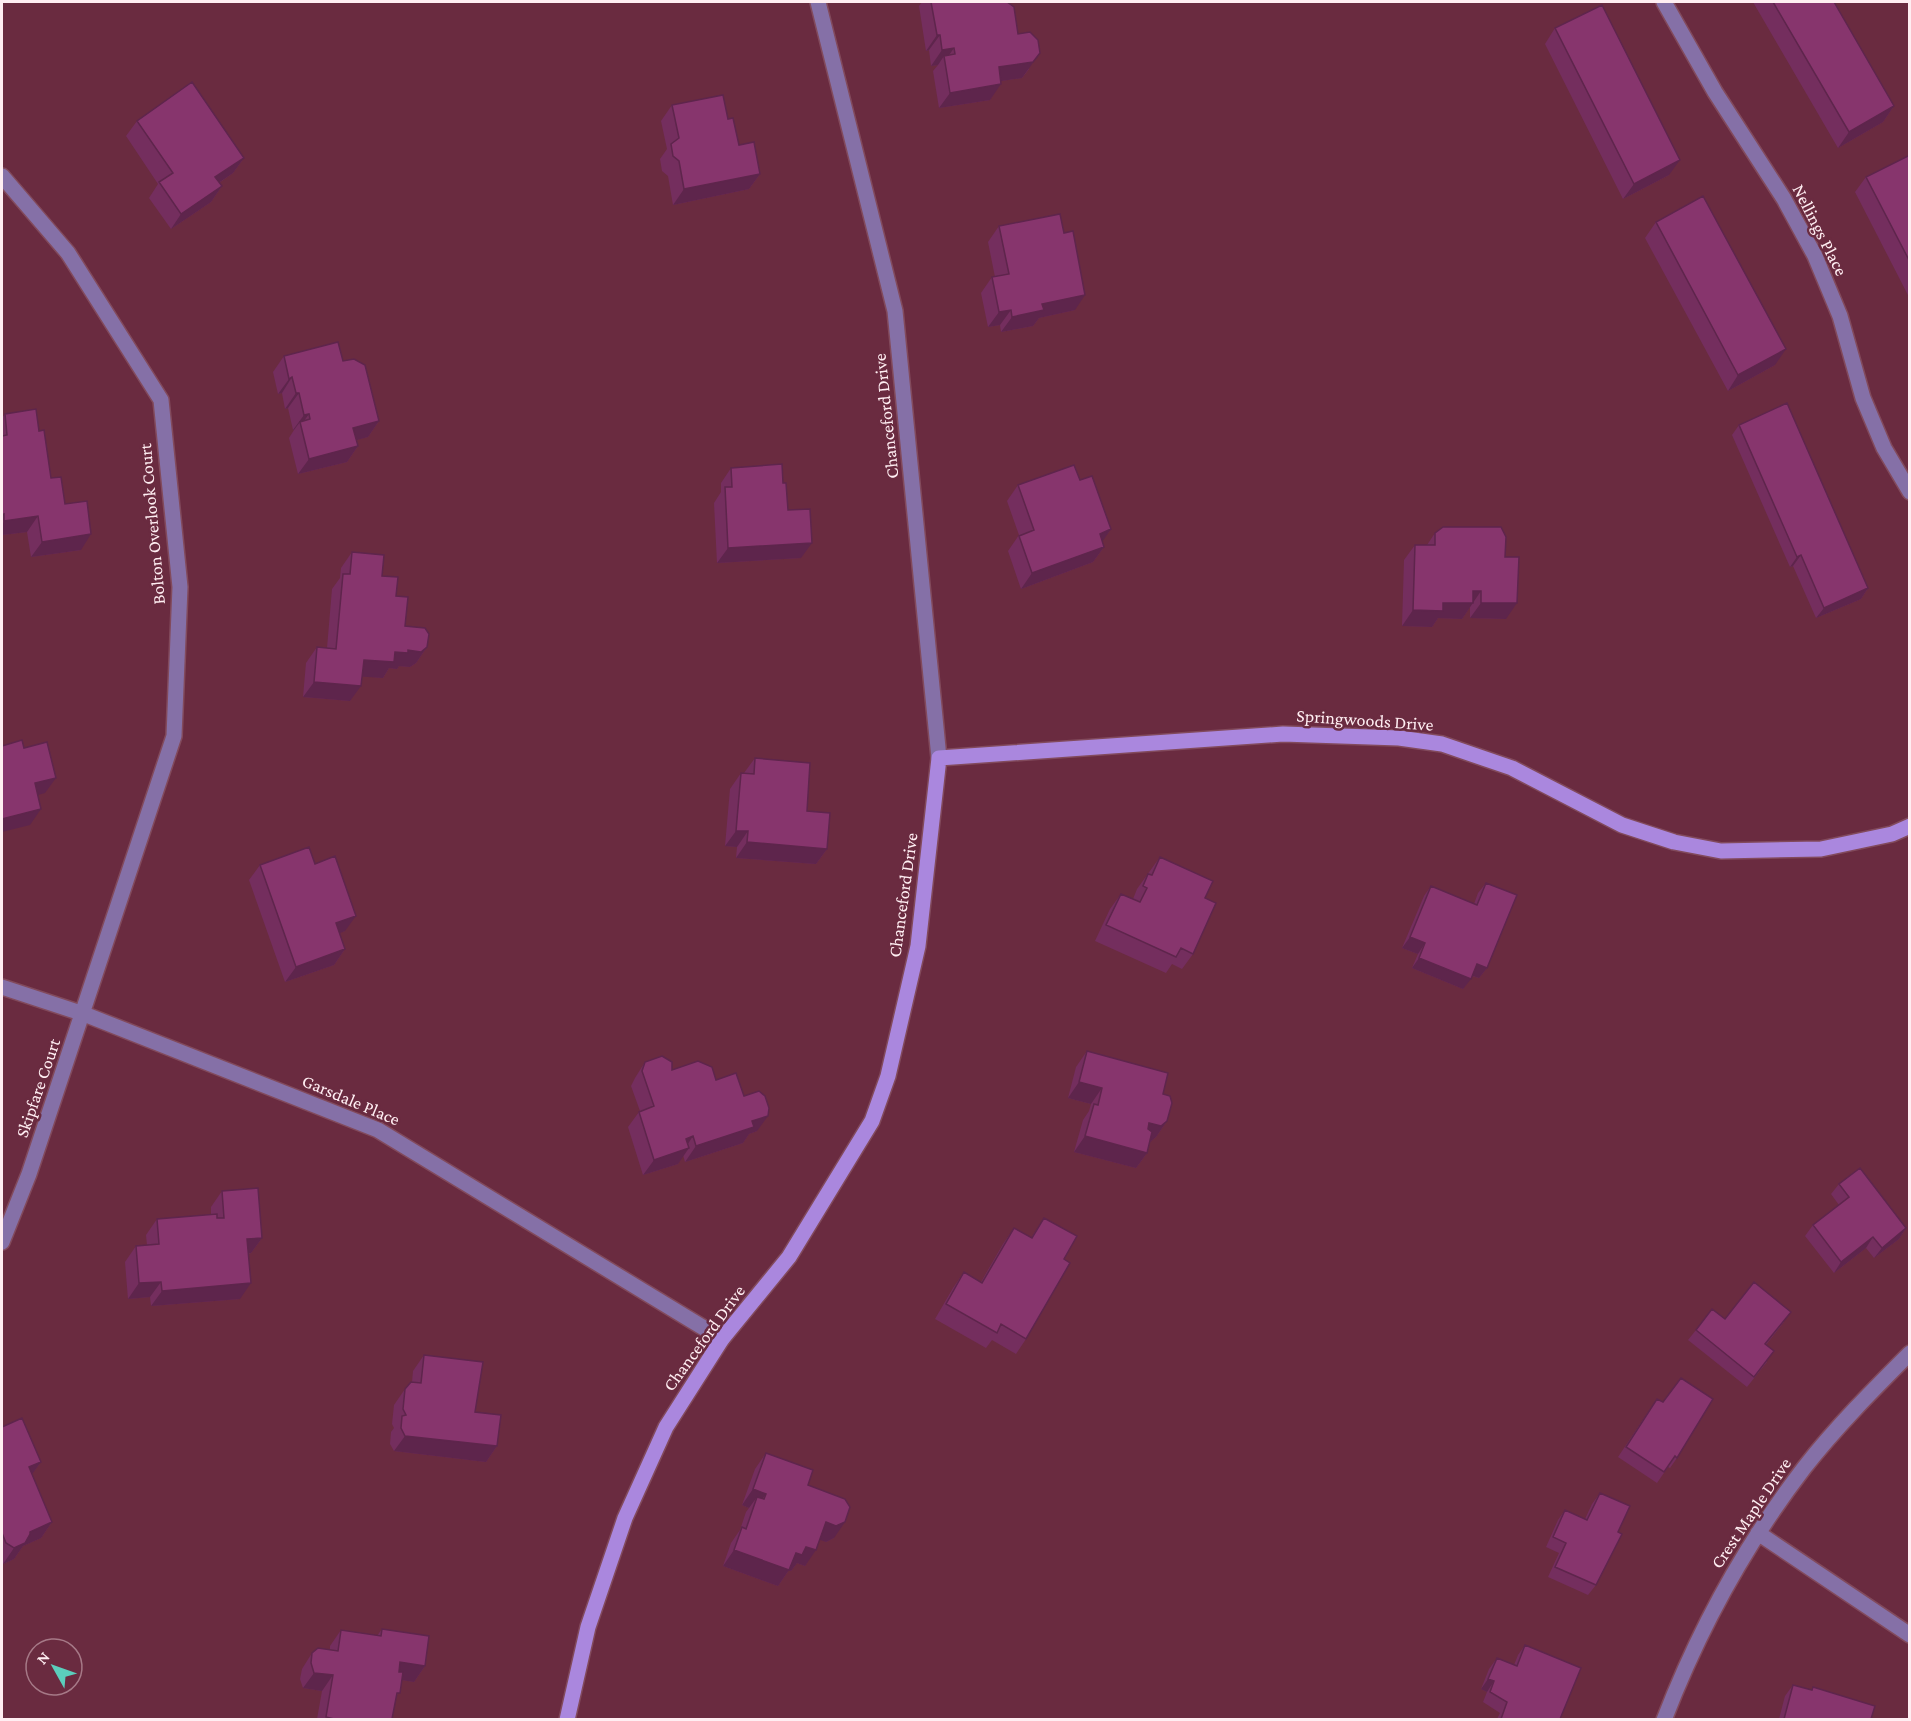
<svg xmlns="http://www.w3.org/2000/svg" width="1911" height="1721" font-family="'Crimson Pro',serif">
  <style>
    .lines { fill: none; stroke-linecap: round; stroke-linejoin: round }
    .street-casing { stroke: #824a5c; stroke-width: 18 }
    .secondary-casing { stroke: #824a5c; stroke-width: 18 }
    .street { stroke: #8570a7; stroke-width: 15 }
    .secondary { stroke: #aa87de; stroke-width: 15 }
    .wall { fill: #742e5e }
    .shaded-wall { fill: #5e254c }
    .building { fill: #87356d; stroke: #5e254c; stroke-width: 1.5 }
    .labels { text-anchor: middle; stroke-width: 5; stroke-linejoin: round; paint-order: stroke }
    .street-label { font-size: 18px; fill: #ffeef2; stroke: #6a2b40 }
  </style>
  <rect width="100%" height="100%" fill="#6a2b40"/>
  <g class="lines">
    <defs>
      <path id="street" d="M818 2 895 311 939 758
        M1664 2 1715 92 1784 199 1815 256 1840 316 1863 398 1884 448 1910 492
        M2 176 68 253 161 400 180 587 174 736 29 1174 2 1242
        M2 987 84 1014 378 1130 722 1339
        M1758 1533 1910 1635
        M1664 1720C1699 1629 1745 1545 1804 1468 1836 1427 1873 1390 1910 1353"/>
      <path id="secondary" d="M567 1720 588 1627 625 1518 666 1427 722 1339 789 1257 872 1121 888 1076 918 946 939 758 1283 734 1399 738 1442 744 1512 768 1622 825 1674 842 1721 851 1821 849 1892 834 1910 826"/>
    </defs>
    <use href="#street" class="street-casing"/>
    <use href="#secondary" class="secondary-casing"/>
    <use href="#street" class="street"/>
    <use href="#secondary" class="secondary"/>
  </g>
  <path class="wall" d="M922 2H1007L1029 69 1022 78 1001 81 990 100 939 108 933 71 938 65 931 66 929 50 926 51 919 6Z
    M1753 2H1834L1894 106 1883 122 1838 148Z
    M1555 28 1669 175 1623 199 1545 44Z
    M672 105 728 119 739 145 760 174 749 189 673 205 668 176 662 171 660 159 667 149 661 121Z
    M137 121 244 158 233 173 219 183 222 186 211 202 171 229 149 198 158 184 126 136Z
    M1910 155V299L1855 192 1866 177Z
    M1656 222 1775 365 1728 391 1645 238Z
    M999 226 1075 310 1039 318 1033 326 1001 332 1000 325 988 327 981 293 992 277H995L988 242Z
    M284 356 343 361 379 421 368 437 356 440 358 446 347 462 298 474 289 438 294 430H293L288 408 285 409 282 393 278 394 273 372Z
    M5 414 39 431 51 478 65 504 81 550 31 557 27 532 2 535V418Z
    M1739 425 1868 588 1861 599 1816 618 1793 566 1790 567 1732 435Z
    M731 468 783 483 788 510 801 558 717 563 714 503 721 492V483Z
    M1080 480 1111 529 1102 541 1104 547 1093 562 1021 589 1008 551 1019 535 1007 501 1018 485Z
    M1435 533 1505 557 1506 619 1470 618V607L1462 619 1438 618 1432 627 1402 626 1404 560 1415 545H1427Z
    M352 552 382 576 396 596 405 626 427 647 416 663 410 667 399 666 397 669 389 668 383 678 362 676 350 701 303 697 306 663 317 647 327 648 332 589 340 578 341 568Z
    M755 758 807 811 827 849 816 864 736 858 737 847 725 846 730 789 741 773H744Z
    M1160 857 1205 898 1193 954 1182 969 1172 964 1166 973 1095 941 1110 909 1121 894 1133 899 1137 889Z
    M315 864 345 931 339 933 345 949 334 965 285 982 249 880 260 865Z
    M1486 883 1487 968 1479 978 1472 976 1463 989 1412 968 1418 954 1402 948 1424 896 1431 886 1474 904 1478 893Z
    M1087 1051 1163 1094 1167 1121 1156 1137 1150 1142 1147 1153 1136 1168 1074 1152 1083 1120 1089 1111 1091 1104 1068 1098 1076 1067Z
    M645 1062 672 1070 716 1080 744 1096 757 1131 749 1134 743 1143 685 1162 683 1155 678 1164 643 1175 628 1127 639 1112 640 1111 631 1086 635 1078Z
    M1839 1184 1906 1228 1899 1239 1874 1258 1866 1248 1834 1273 1805 1236 1813 1225 1839 1205 1831 1194Z
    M222 1191 262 1238 251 1253 248 1254 240 1299 151 1306 150 1297 128 1299 125 1262 136 1246 147 1245 146 1235 157 1219 211 1215V1207Z
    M1044 1218 1064 1259 1026 1339 1016 1354 992 1340 986 1348 935 1319 953 1288 964 1272 981 1282 1003 1244 1014 1228 1031 1238Z
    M1725 1319 1784 1322 1766 1345 1767 1362 1747 1387 1688 1340 1696 1330Z
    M424 1355 475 1412 497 1446 486 1462 394 1451 390 1444 391 1432 394 1428 392 1424 394 1405 405 1389 412 1382 413 1371Z
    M1663 1402 1677 1458 1670 1468 1668 1467 1657 1483 1618 1457 1650 1409Z
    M2 1427 41 1462 32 1474 52 1522 41 1538 23 1546 14 1559 3 1564 2 1563Z
    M766 1453 808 1485 834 1538 826 1542 820 1539 805 1566 797 1563 791 1571 789 1570 778 1586 723 1566 731 1543 740 1530 746 1512 749 1508 742 1505 755 1469Z
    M1600 1493 1618 1532 1596 1585 1588 1595 1548 1577 1559 1553 1546 1547 1558 1520 1565 1510 1585 1519 1592 1504Z
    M382 1629 425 1666 414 1682 402 1680 396 1699 392 1719H317L322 1691 303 1688 300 1679 302 1669 312 1653 330 1650V1646L341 1630 377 1636Z
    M1525 1645 1560 1719H1497L1500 1713 1483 1702 1487 1692 1481 1689 1489 1669 1497 1658 1514 1665 1518 1655Z
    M1793 1685 1812 1690 1813 1687 1871 1719H1779L1785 1696Z"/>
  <path class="shaded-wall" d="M937 35H940L929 50 926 51Z
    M954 48 945 61 944 56 938 65 931 66 942 50Z
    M1040 53 1022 78 988 83 999 67Z
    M1001 84 990 100 939 108 950 93Z
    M1894 106 1883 122 1838 148 1849 132Z
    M244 158 233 173 204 193 215 177Z
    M1680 160 1669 175 1623 199 1634 184Z
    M760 174 749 189 673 205 684 189Z
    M222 186 211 202 171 229 181 214Z
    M1085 295 1075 310 1039 318 1033 326 1001 332 1012 317 1042 304Z
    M1011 310 1000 325 988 327 999 312Z
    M1786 349 1775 365 1728 391 1738 375Z
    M292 377 282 393 278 394 289 379Z
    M296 393H299L288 408 285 409Z
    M309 414 301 425 300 422 294 430H293L304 415Z
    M379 421 368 437 342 444 353 428Z
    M358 446 347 462 298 474 309 459Z
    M38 516 27 532 2 535V525L4 521Z
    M1111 529 1100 545V534Z
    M91 534 81 550 31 557 42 542Z
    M812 543 801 558 717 563 728 548Z
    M1104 547 1093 562 1021 589 1032 573Z
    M1801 555 1793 566 1790 567 1797 557Z
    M1868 588 1861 599 1816 618 1824 608Z
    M1473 591H1481L1462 619 1438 618 1432 627 1402 626 1413 610 1443 603Z
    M1481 603H1517L1506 619 1470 618Z
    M427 647 416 663 410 667 399 666 397 669 389 668 383 678 353 676 364 660 395 652Z
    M314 682 361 686 350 701 303 697Z
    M56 778 45 793 24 799 35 783Z
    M41 809 30 825 2 832V819Z
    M736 831H748L737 847 725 846Z
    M747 842 827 849 816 864 736 858Z
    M356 916 345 931 325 939 336 923Z
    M1410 937 1425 943 1418 954 1402 948Z
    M345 949 334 965 285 982 296 967Z
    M1419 958 1471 979 1463 989 1412 968Z
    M1477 964 1487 968 1479 978 1470 975Z
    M1079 1082 1102 1088 1091 1104 1068 1098Z
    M768 1116 757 1131 749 1134 743 1143 685 1162 696 1146 752 1121Z
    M1167 1121 1156 1137 1150 1142 1139 1139 1149 1123Z
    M693 1136 684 1150 689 1148 678 1164 643 1175 654 1160 686 1139Z
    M1085 1136 1147 1153 1136 1168 1074 1152Z
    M1906 1228 1899 1239 1874 1258 1882 1248Z
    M1873 1237 1866 1248 1834 1273 1841 1262Z
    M262 1238 251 1253 236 1255 247 1239Z
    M161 1282 150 1297 128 1299 139 1283Z
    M251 1283 240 1299 151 1306 162 1291Z
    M405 1436 497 1446 486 1462 394 1451Z
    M41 1462 30 1477 29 1467Z
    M753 1489 766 1494 755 1510 757 1497 749 1508 742 1505Z
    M52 1522 41 1538 23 1546 14 1559 3 1564 14 1548 30 1532Z
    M826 1522H845L834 1538 826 1542 815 1538Z
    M806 1547 816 1550 805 1566 797 1563 791 1571 789 1570 778 1586 723 1566 734 1550 796 1553Z
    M400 1662 425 1666 414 1682 389 1678Z
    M314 1673 333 1675 322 1691 303 1688Z
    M1488 1679 1494 1681 1487 1692 1481 1689Z"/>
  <path class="building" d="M931 2H1007L1014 7 1018 34 1030 32 1038 40 1040 53 1033 62 999 67 1001 84 950 93 944 56 955 54 954 48 942 50 940 35H937Z
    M1773 2H1834L1894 106 1849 132Z
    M1602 5 1680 160 1634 184 1555 28Z
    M192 82 244 158 215 177 222 186 181 214 159 182 173 173 137 121Z
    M723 95 728 119 733 118 739 145 754 142 760 174 684 189 679 161 673 156 671 144 679 138 672 105Z
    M1910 155V262L1866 177Z
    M1703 196 1786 349 1738 375 1656 222Z
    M1060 214 1064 233 1073 231 1085 295 1042 304 1044 310 1012 317 1011 310 999 312 992 277 1009 274 999 226Z
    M338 342 343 361 354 359 365 365 379 421 353 428 358 446 309 459 300 422 310 419 309 414 304 415 299 393H296L292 377 289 379 284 356Z
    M1787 403 1868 588 1824 608 1801 555 1797 557 1739 425Z
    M36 409 39 431 44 430 51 478 61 477 65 504 87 501 91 534 42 542 38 516 4 521V514L2 515V436L7 435 5 414Z
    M782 464 783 483H786L788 510 810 509 812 543 728 548 725 487H732L731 468Z
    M1074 465 1080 480 1092 476 1111 529 1100 534 1104 547 1032 573 1019 536 1034 530 1018 485Z
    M1443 527H1501L1506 537 1505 557H1519L1517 603H1481V591H1473V603H1443V611L1413 610 1415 545H1435V533Z
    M352 552 384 555 382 576 398 577 396 596 408 597 405 626 425 628 429 634 427 647 421 652 408 650V653L395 652 394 662 364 660 361 686 314 682 317 647 336 649 343 574H350Z
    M22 740 24 748 47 742 56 778 35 783 41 809 2 819V746Z
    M755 758 810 763 807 811 830 813 827 849 747 842 748 831H736L741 773 754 774Z
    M309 847 315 864 335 856 356 916 336 923 345 949 296 967 260 865Z
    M1160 857 1213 881 1205 898 1216 903 1193 954 1181 948 1176 957 1106 925 1121 894 1140 902 1147 888 1143 886 1148 874 1152 875Z
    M1486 883 1517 895 1487 968 1477 964 1471 979 1419 958 1425 943 1410 937 1431 886 1477 905Z
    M1087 1051 1168 1073 1163 1094 1170 1096 1172 1103 1167 1121 1161 1126 1149 1123 1148 1129 1152 1132 1147 1153 1085 1136 1094 1104 1098 1105 1102 1088 1079 1082Z
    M662 1056 672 1062V1070L698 1061 712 1067 716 1080 736 1073 744 1096 759 1091 765 1096 769 1108 768 1116 752 1121 754 1127 696 1146 693 1136 686 1139 689 1148 654 1160 639 1112 654 1106 642 1071 645 1062Z
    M1860 1168 1906 1228 1882 1248 1873 1237 1841 1262 1813 1225 1849 1197 1839 1184Z
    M258 1188 262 1238 247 1239 251 1283 162 1291 161 1282 139 1283 136 1246 159 1244 157 1219 217 1214V1218H224L222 1191Z
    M1044 1218 1077 1236 1064 1259 1070 1263 1026 1339 1001 1324 997 1333 946 1304 964 1272 982 1283 1014 1228 1032 1238Z
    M1754 1282 1791 1312 1765 1344 1774 1351 1754 1377 1696 1330 1712 1309 1725 1319Z
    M424 1355 483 1362 475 1412 501 1415 497 1446 405 1436 401 1428 402 1416 406 1415 403 1409 405 1389 411 1382 421 1383Z
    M1681 1378 1713 1399 1677 1458 1675 1456 1664 1472 1626 1447 1657 1399 1663 1402Z
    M22 1418 41 1462 29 1467 52 1522 30 1532V1534L25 1543 14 1548 6 1543 2 1533V1427Z
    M766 1453 813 1470 808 1485 845 1499 850 1507 845 1522 836 1526 826 1522 816 1550 806 1547 802 1555 796 1553 789 1570 734 1550 742 1527 746 1529 757 1497 764 1499 766 1494 753 1489Z
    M1600 1493 1630 1506 1618 1532 1622 1534 1596 1585 1555 1567 1566 1543 1553 1537 1565 1510 1587 1520Z
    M382 1629 429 1636 425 1666 400 1662 399 1672H403L400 1693H397L392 1719H333H334L326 1717 333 1675 314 1673 311 1663 312 1653 318 1648 338 1651 341 1630 381 1636Z
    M1525 1645 1581 1668 1560 1719H1501L1507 1702 1490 1692 1494 1681 1488 1679 1497 1658 1517 1666Z
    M1793 1685 1812 1690 1813 1687 1875 1706 1871 1719H1784Z"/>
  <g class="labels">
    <g class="street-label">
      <text transform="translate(1820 230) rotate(63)" y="6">Nellings Place</text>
      <text transform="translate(886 416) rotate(-96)" y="6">Chanceford Drive</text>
      <text transform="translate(152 524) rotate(-95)" y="6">Bolton Overlook Court</text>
      <text transform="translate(1365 720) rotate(4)" y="6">Springwoods Drive</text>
      <text transform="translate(903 895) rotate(-82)" y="6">Chanceford Drive</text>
      <text transform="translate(38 1088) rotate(-71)" y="6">Skipfare Court</text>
      <text transform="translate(351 1100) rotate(23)" y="6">Garsdale Place</text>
      <text transform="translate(704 1338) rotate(-54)" y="6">Chanceford Drive</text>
      <text transform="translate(1751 1513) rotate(-56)" y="6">Crest Maple Drive</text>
    </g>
  </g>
  <rect width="1911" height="1721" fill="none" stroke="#ffeef2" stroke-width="6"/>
  <g transform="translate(54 1667) rotate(310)"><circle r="28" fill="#6a2b40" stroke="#a67987" stroke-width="1.5"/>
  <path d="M0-4.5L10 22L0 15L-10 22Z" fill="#5bcebc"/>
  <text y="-9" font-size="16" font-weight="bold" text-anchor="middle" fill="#ffeef2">N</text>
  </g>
</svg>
